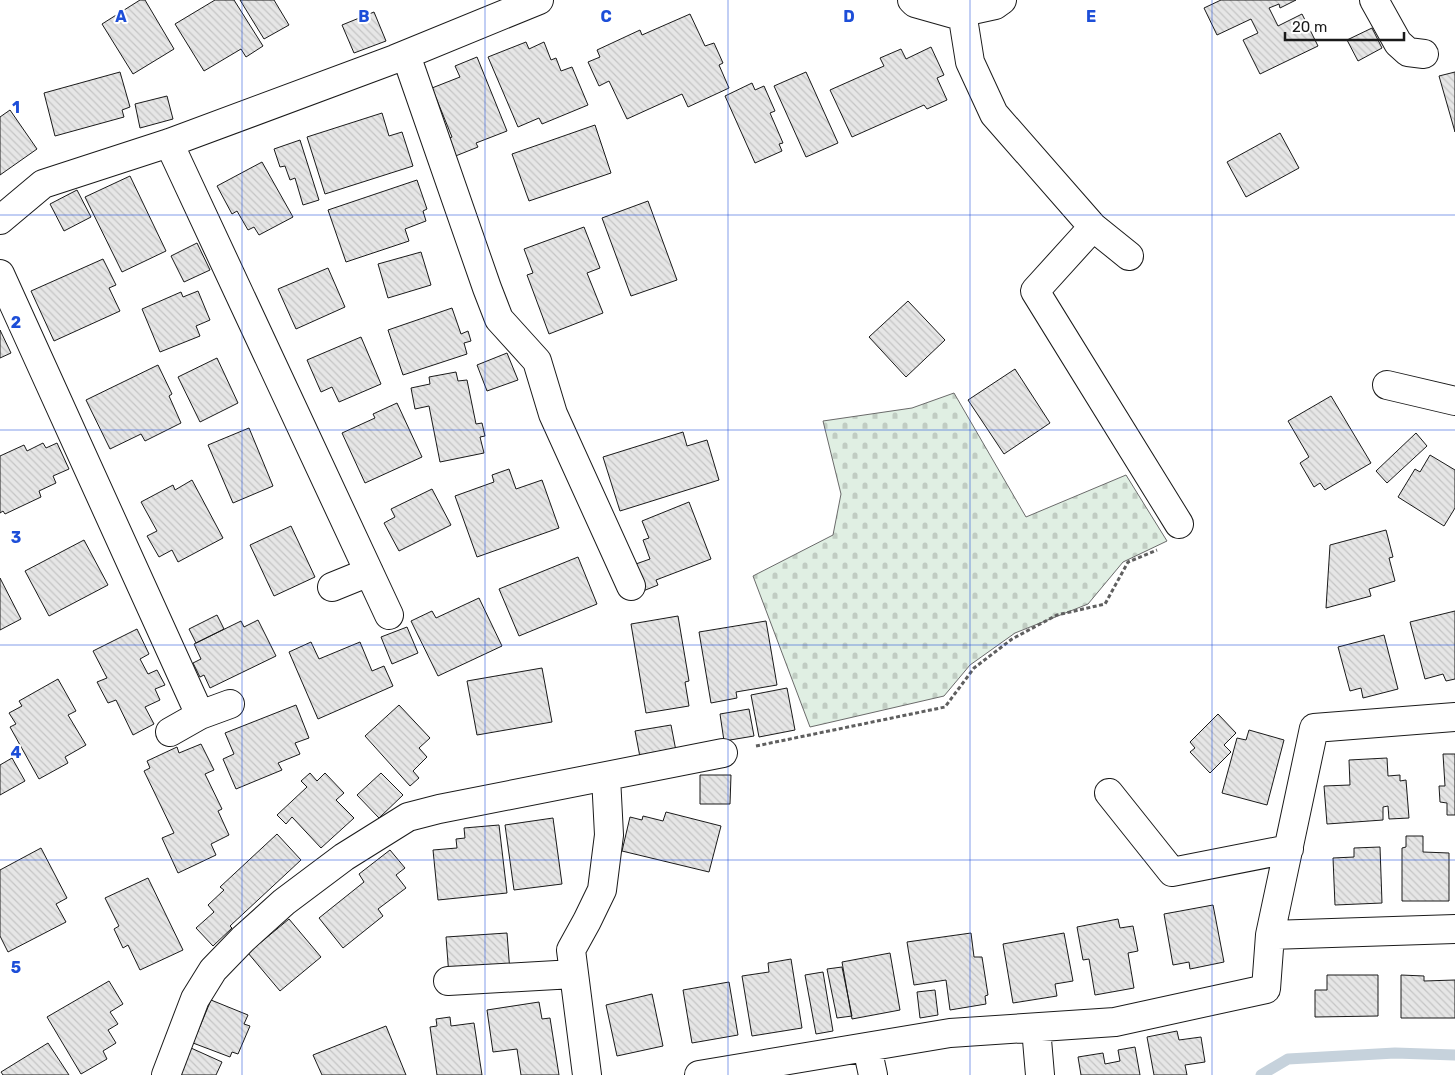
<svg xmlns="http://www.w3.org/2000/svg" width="1455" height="1075" font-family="Rubik,sans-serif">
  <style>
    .cemetery { fill: url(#cemetery-stones); stroke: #6a6a6a }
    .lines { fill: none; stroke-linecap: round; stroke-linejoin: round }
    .stream { stroke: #c6d2dc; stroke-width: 11 }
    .building { fill: url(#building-back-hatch); stroke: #1a1a1a }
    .minor-casing { stroke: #1a1a1a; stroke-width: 30 }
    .path { stroke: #5f5f5f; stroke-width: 3; stroke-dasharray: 4 2.5; stroke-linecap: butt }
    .minor { stroke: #fff; stroke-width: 28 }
    .grid { fill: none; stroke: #1d4ed8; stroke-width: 1; stroke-opacity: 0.55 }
    .grid-label { font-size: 16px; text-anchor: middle; font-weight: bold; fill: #1d4ed8; stroke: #fff; stroke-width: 4; stroke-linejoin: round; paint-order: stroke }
  </style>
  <defs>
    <pattern id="cemetery-stones" width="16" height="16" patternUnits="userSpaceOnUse" patternTransform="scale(1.25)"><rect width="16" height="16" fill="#e0efe3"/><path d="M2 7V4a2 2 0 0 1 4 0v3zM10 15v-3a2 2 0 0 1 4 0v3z" fill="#c0ccc2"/></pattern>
    <pattern id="building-back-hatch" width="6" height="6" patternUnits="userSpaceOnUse" patternTransform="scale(1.25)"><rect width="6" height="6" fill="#e6e6e6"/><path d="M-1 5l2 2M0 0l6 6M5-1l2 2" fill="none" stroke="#c5c5c5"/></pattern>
  </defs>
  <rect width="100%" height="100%" fill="#fff"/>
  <path class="cemetery" d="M954 393 1026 517 1126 475 1167 541 1123 562 1088 604 1015 633 970 665 944 696 810 727 753 576 833 535 841 494 823 421 912 408Z"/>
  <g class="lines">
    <path class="stream" d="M1261 1075 1288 1059 1395 1053 1455 1055"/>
  </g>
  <path class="building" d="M140 0H145L174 49 133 74 102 24Z
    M215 0H234L263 46 246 57 241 49 204 71 175 24Z
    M240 0H274L289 25 264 39Z
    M1221 0H1296L1280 8 1279 4 1269 8 1278 26 1302 14 1318 46 1260 74 1243 40 1258 33 1251 19 1217 35 1204 8Z
    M374 12 386 41 354 53 342 25Z
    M690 14 705 46 714 43 723 63 719 65 729 88 688 107 682 94 627 119 609 81 599 86 588 62 600 57 597 50 640 30 642 35Z
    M1372 28 1382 48 1358 61 1347 40Z
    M526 42 529 49 544 42 551 60 556 58 561 71 572 67 588 105 542 124 539 118 518 127 488 57Z
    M931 47 944 75 937 78 947 100 927 109 924 105 852 137 830 90 884 66 880 58 901 49 906 59Z
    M477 57 507 131 476 143 478 147 453 157 445 140 452 137 432 88 460 77 455 66Z
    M120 72 130 107 122 110 124 117 55 136 44 93Z
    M806 72 838 143 806 157 774 86Z
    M1455 72V132L1439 76Z
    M752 83 755 90 764 86 775 111 770 113 783 143 779 144 782 151 755 163 725 96Z
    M167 96 173 119 140 128 135 104Z
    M10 110 37 149 0 175V117Z
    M382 113 389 136 402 132 413 166 325 194 307 137Z
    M595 125 611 173 529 201 512 154Z
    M1280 133 1299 168 1246 197 1227 162Z
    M300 140 319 200 303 205 295 178 290 180 285 166 280 167 274 149Z
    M262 162 293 217 259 235 254 227 248 230 237 211 232 214 217 186Z
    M130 176 166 251 122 272 85 197Z
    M417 180 427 209 423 211 426 221 405 229 409 241 346 262 328 210Z
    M77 190 91 217 64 231 50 204Z
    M648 201 677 280 631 296 602 218Z
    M584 227 600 268 587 273 603 313 549 334 527 275 533 273 524 249Z
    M197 243 210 270 184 282 171 256Z
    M421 252 431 285 388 298 378 264Z
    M103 259 116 285 109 288 120 311 54 341 31 291Z
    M328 268 345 307 296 329 278 289Z
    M198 291 210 320 196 326 200 336 160 352 142 309 181 292 183 297Z
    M908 301 945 340 906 377 869 337Z
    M452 308 461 334 468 331 471 341 464 343 467 354 403 375 388 330Z
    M0 330 11 353 0 358Z
    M361 337 381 384 339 402 332 387 321 392 307 360Z
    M507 353 518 380 487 391 477 365Z
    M217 358 238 403 200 422 178 377Z
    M158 365 172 394 169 396 181 423 145 441 141 434 110 449 86 400Z
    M1015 369 1050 423 1004 454 968 400Z
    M456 372 458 381 467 380 476 424 482 423 485 436 480 437 484 453 440 462 429 406 415 409 411 388 430 384 429 377Z
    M1331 396 1371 463 1325 490 1320 483 1314 487 1300 463 1309 457 1288 421Z
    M397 403 422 457 365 483 342 433 375 418 373 414Z
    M249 428 273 486 233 503 208 445Z
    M683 432 687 446 707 440 719 480 620 511 603 457Z
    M1416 433 1427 446 1387 483 1376 471Z
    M43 443 46 448 57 443 69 469 53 476 56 483 39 491 41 497 5 514 3 511 0 513V456L24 445 27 451Z
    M1430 455 1455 470V508L1444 526 1398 497 1415 469 1420 472Z
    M509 469 516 489 542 480 559 528 477 557 455 496 494 482 492 475Z
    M192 480 223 538 178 562 172 550 159 557 147 536 157 531 141 502 173 485 175 490Z
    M432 489 451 525 399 551 384 523 395 517 391 509Z
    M689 502 711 559 656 580 658 585 643 591 633 565 650 559 643 540 649 538 642 521Z
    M291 526 315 577 274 596 250 545Z
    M1386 530 1393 557 1389 558 1395 581 1369 589 1371 596 1326 608 1330 545Z
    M84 540 108 585 49 616 25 571Z
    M578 557 597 604 519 636 499 589Z
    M0 578 21 619 0 630Z
    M479 598 502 646 438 676 411 621 432 611 436 618Z
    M1455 611V679L1446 681 1443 674 1425 679 1410 622Z
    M217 615 224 629 196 643 189 629Z
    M678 616 689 681 685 682 689 706 646 713 631 624Z
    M258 620 276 656 210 688 204 675 200 677 193 663 201 659 194 644 241 621 244 627Z
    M766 621 777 685 736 692 737 698 711 703 699 632Z
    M407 627 418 653 392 664 381 637Z
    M137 629 149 654 140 659 148 674 157 670 165 685 155 689 160 700 145 707 154 724 133 735 116 700 108 703 97 682 107 678 93 651Z
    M1384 635 1398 689 1363 698 1361 688 1350 691 1338 647Z
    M311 642 319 659 360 642 372 671 384 666 393 686 318 719 289 652Z
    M542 668 552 722 477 735 467 681Z
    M58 679 76 711 68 715 86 745 65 757 68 763 39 779 10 727 16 724 9 713 22 706 19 701Z
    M787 688 795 730 759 737 751 695Z
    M296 705 309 738 295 743 300 754 278 763 282 770 236 789 223 759 234 754 225 733Z
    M399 705 430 738 419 748 427 757 413 771 419 778 410 786 365 736Z
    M749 709 754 736 724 741 720 714Z
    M1218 714 1236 733 1224 745 1231 752 1210 773 1190 752 1195 748 1190 742Z
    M671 725 676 751 640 757 635 731Z
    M1249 730 1284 740 1267 805 1222 793 1237 738 1246 740Z
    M201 744 214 770 205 774 222 809 218 811 229 835 211 844 216 855 178 873 162 838 174 833 144 771 150 768 147 761 177 747 179 753Z
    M1443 754H1455V815H1447V803L1440 802 1439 786H1445Z
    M12 758 25 781 0 795V765Z
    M1387 758 1388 776 1400 775V781L1406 780 1409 818 1389 819 1388 806 1383 807V820L1327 824 1324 786 1350 785 1349 760Z
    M310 773 317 781 325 773 344 793 336 800 354 818 321 848 292 817 286 824 277 815 307 787 301 781Z
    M381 773 403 795 379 818 357 795Z
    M700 775H731L730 804H700Z
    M666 812 721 826 709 872 622 851 630 817 642 820 643 816 663 821Z
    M553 818 562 884 514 890 505 825Z
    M499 825 507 893 438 900 433 850 457 848 456 839 465 838 464 828Z
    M277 834 301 860 230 926 232 928 213 946 196 928 214 912 208 905 224 890 220 887Z
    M1406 836H1423V852L1449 853V901H1402V848L1406 847Z
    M1380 847 1382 903 1335 905 1333 858 1354 857V848Z
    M41 848 67 898 56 904 66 922 8 952 0 936V870Z
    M390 850 405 868 396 875 406 888 378 909 383 916 343 948 319 918 364 882 359 874Z
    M148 878 183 950 140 970 128 945 123 948 114 929 119 926 105 898Z
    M1213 905 1224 962 1190 969 1189 962 1173 965 1164 914Z
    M289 919 321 957 280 991 248 953Z
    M1118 919 1120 928 1133 926 1138 951 1128 953 1134 988 1095 995 1089 959 1083 960 1077 927Z
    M507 933 510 972 449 976 446 937Z
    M971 933 974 957H982L988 995 985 996 986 1004 950 1010 946 980 914 985 907 942Z
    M1064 933 1073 981 1055 984 1057 996 1013 1003 1003 944Z
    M890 953 900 1010 852 1019 842 962Z
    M791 959 802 1028 752 1036 742 976 769 972 768 963Z
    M842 967 852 1016 837 1018 827 969Z
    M823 972 833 1031 816 1034 805 975Z
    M1327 975H1378V1016L1315 1017V990H1327Z
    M1401 975 1424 976V981L1455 980V1018H1401Z
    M109 981 123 1004 110 1012 118 1024 108 1030 116 1043 103 1051 107 1059 81 1074 47 1017Z
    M729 982 738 1035 692 1043 683 990Z
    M935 990 938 1015 920 1018 917 992Z
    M652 994 663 1046 617 1056 606 1005Z
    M211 1000 248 1015 244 1024 250 1026 238 1054 232 1052 230 1057 193 1043Z
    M539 1002 542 1019 550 1018 559 1075H521L517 1049 493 1052 487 1010Z
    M450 1017 451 1026 474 1023 482 1075H437L430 1027 437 1026 436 1019Z
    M386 1026 406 1075H322L313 1055Z
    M1177 1031 1179 1040 1201 1037 1205 1062 1185 1065 1187 1075H1154L1147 1037Z
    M48 1043 69 1075H3L1 1072Z
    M1135 1047 1140 1075H1081L1078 1057 1103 1053 1105 1064 1120 1061 1118 1050Z
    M191 1048 222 1062 216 1075H179Z"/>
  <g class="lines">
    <defs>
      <path id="minor" d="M912 0 915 3 954 14 995 5 1002 0
        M1374 0 1398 43 1408 52 1424 54
        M962 12 970 62 994 114 1093 227 1035 291 1179 524
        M406 55 487 288 499 319 537 361 553 414 631 586
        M169 143 389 615
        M0 220 43 184 169 143 395 59 539 0
        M1093 227 1129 256
        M0 274 200 715
        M1387 385 1455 401
        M332 587 369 572
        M170 732 200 715 230 704
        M1109 793 1172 872 1289 849
        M1270 935 1314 728 1455 717
        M448 981 574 974
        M1036 1028 1040 1075
        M867 1047 873 1075
        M166 1075 195 999 213 970 243 939 284 902 344 857 408 817 439 809 723 753
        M587 1075 571 950 587 921 602 890 609 835 606 777
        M699 1075 950 1033 1115 1022 1266 989 1270 935 1455 929"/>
    </defs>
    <use href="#minor" class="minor-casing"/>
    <path class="path" d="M756 746 945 707 974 668 1012 639 1057 615 1105 604 1128 562 1157 550"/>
    <use href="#minor" class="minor"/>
  </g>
  <path class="grid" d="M242 0V1075M485 0V1075M728 0V1075M970 0V1075M1212 0V1075M0 215H1455M0 430H1455M0 645H1455M0 860H1455"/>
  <g class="grid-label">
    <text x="121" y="22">A</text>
    <text x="364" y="22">B</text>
    <text x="606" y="22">C</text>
    <text x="849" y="22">D</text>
    <text x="1091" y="22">E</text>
    <text x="16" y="113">1</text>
    <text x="16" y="328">2</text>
    <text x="16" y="543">3</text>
    <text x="16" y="758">4</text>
    <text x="16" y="973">5</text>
  </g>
  <path d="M1285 32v8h119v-8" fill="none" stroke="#1a1a1a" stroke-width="2.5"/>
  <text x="1292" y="32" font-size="15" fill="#1a1a1a" stroke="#ffffff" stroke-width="4" paint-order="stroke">20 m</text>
</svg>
